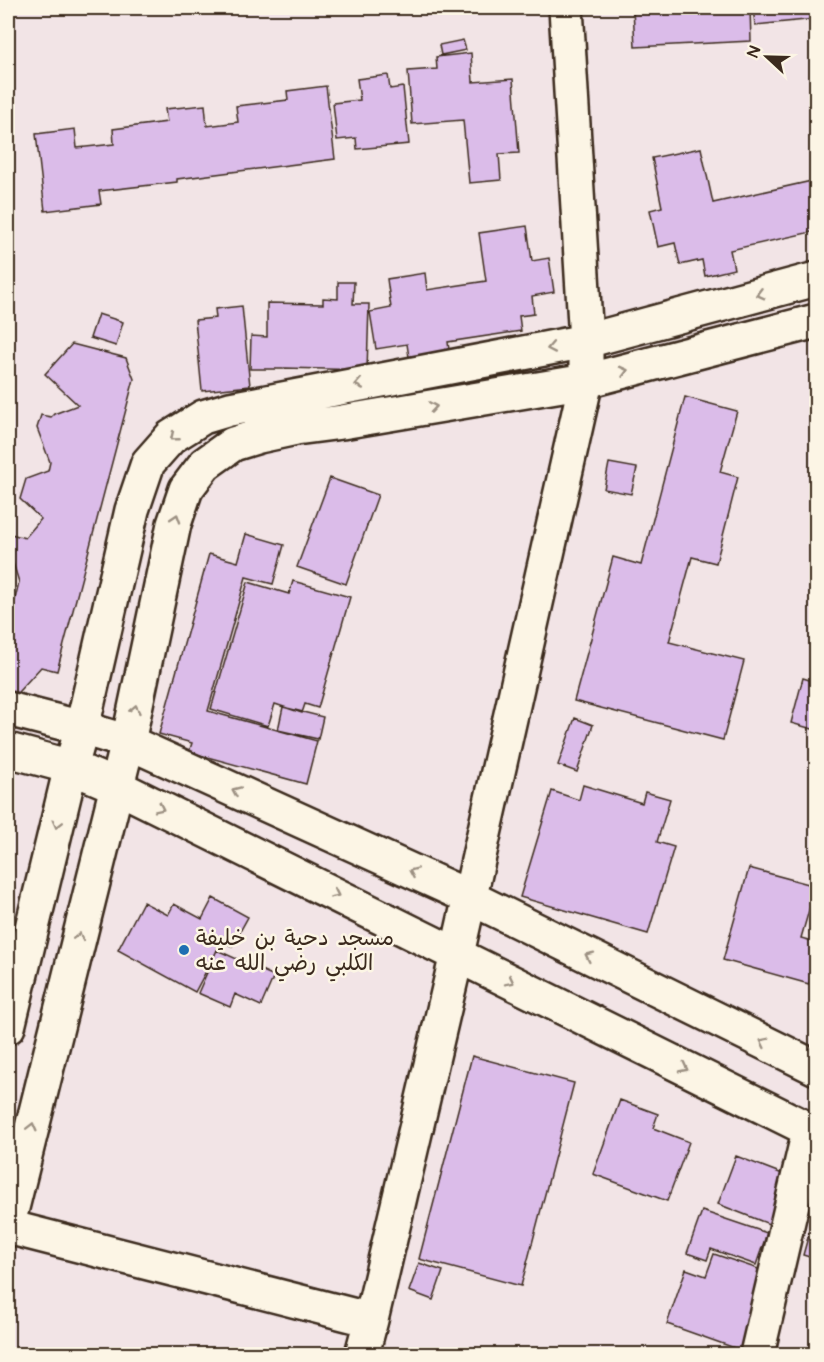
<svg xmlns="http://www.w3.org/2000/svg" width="824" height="1362" font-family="'Architects Daughter','Playpen Sans Arabic',sans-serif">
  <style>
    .building { fill: #dbbce9; stroke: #3b2a1e; stroke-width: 1.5 }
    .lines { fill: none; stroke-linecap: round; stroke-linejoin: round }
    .minor-casing { stroke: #3b2a1e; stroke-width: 38 }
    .minor { stroke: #fcf5e5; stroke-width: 33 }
    .oneway { stroke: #9c9082 }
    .poi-dot { fill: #1f6fb2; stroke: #fcf5e5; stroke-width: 2 }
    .labels { text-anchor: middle; stroke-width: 5; stroke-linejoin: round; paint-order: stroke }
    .poi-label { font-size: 22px; fill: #3b2a1e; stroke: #fcf5e5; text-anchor: start }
  </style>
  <rect width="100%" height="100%" fill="#f2e4e6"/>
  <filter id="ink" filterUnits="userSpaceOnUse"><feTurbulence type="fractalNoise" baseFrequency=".0167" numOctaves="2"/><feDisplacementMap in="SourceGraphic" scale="12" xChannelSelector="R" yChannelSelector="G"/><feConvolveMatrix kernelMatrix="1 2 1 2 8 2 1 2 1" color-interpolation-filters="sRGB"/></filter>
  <g filter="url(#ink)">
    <path class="building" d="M633 8H750L751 41 635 47Z
      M753 8H816V19L755 25Z
      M463 40 466 50 441 55 439 45Z
      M471 53 473 82 513 79 519 153 499 154 501 180 469 183 463 120 412 124 408 71 437 69 436 57Z
      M388 75 390 89 403 87 409 144 357 149 356 138 337 140 333 103 360 100 357 79Z
      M326 86 335 159 177 179V182L99 191 101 204 45 211 36 134 75 129 77 148 114 144 113 129 167 122 165 109 205 105 207 126 238 122 236 106 288 100 287 91Z
      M701 148 713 203 816 180V231L730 250 734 269 705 276 702 260 680 265 675 243 658 247 650 210 662 207 652 158Z
      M527 226 532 261 549 258 554 292 532 296 534 314 519 316 521 331 448 342 449 350 409 357 407 344 376 349 370 312 391 308 387 279 425 273 427 290 486 281 479 233Z
      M338 282H354L353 304H369L367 370 284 368V369H250L251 336 267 337V303L323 304V298L338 299Z
      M242 306 250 386 202 391 195 320 216 318 215 309Z
      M98 314 123 322 116 346 90 338Z
      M72 344 126 358 134 379 57 671 41 667 8 703V628L19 582 8 547 11 534 25 538 41 519 20 499 26 479 48 471 50 462 37 428 41 415 51 417 54 414 78 405 45 374Z
      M685 397 737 411 720 472 738 477 716 563 692 557 669 642 744 661 723 740 574 701 613 557 641 565Z
      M609 463 637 468 631 494 604 489Z
      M330 478 378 495 346 584 297 567Z
      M246 534 284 545 273 584 246 577 208 711 317 741 306 784 189 752 192 743 159 734 209 554 238 562Z
      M293 581 350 597 318 708 305 704 302 713 275 704 268 726 211 709 248 582 289 594Z
      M803 678 816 682V730L791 723Z
      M283 707 323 717 318 739 278 730Z
      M575 718 593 725 577 772 558 765Z
      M583 785 642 803 645 792 670 799 657 842 674 847 648 934 520 897 552 791 579 800Z
      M749 868 816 886 801 938 816 942V956L809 984 723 960Z
      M213 898 248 917 232 946 222 941 195 992 118 950 143 902 168 915 174 904 202 919Z
      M217 950 274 976 261 1006 235 994 230 1007 198 993Z
      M472 1056 574 1083 521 1286 419 1259Z
      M620 1100 658 1114 653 1128 689 1142 667 1201 593 1174Z
      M736 1156 793 1178 774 1226 718 1204Z
      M816 1209V1259L803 1255Z
      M702 1211 767 1233 756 1265 711 1249 707 1260 687 1253Z
      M714 1254 770 1273 746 1352 667 1324 686 1269 706 1276Z
      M419 1263 443 1271 433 1300 409 1291Z"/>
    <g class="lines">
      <defs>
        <path id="minor" d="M8 709 82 728 128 742 469 897 816 1068
          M8 750 71 767 116 786 816 1133
          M8 1027 71 767 82 728 132 510 148 463 171 437 203 417 230 409 586 341 816 279
          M8 1224 128 742 174 524 186 489 205 464 233 444 259 436 296 428 342 422 586 381 816 321
          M8 1227 371 1320
          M362 1354 371 1320 457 954 586 381V341L566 8
          M757 1354 809 1131"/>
      </defs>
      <use href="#minor" class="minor-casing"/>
      <use href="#minor" class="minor"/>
    </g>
    <defs><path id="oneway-chevron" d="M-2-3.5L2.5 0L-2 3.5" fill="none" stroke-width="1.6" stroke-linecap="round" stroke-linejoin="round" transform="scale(1.5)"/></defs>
    <g class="oneway">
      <use href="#oneway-chevron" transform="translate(760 294) rotate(165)"/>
      <use href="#oneway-chevron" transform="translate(551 348) rotate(169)"/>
      <use href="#oneway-chevron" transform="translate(624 371) rotate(-15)"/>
      <use href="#oneway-chevron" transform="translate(359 384) rotate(169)"/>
      <use href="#oneway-chevron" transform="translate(433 407) rotate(-9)"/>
      <use href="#oneway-chevron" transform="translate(174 437) rotate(141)"/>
      <use href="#oneway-chevron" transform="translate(176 518) rotate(-72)"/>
      <use href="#oneway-chevron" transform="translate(135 709) rotate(-78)"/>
      <use href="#oneway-chevron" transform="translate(236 791) rotate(-156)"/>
      <use href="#oneway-chevron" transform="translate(160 808) rotate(26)"/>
      <use href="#oneway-chevron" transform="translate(57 824) rotate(104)"/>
      <use href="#oneway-chevron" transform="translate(413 872) rotate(-156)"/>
      <use href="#oneway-chevron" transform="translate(335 894) rotate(26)"/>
      <use href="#oneway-chevron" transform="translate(79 937) rotate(-76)"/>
      <use href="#oneway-chevron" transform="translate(589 956) rotate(-154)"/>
      <use href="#oneway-chevron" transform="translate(510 981) rotate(27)"/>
      <use href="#oneway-chevron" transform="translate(764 1042) rotate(-154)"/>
      <use href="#oneway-chevron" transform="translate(684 1068) rotate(27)"/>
      <use href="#oneway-chevron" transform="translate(32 1127) rotate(-76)"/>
    </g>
  </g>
  <circle class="poi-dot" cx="184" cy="950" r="6"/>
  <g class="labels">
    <g class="poi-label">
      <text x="196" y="945">مسجد دحية بن خليفة<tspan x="196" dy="25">الكلبي رضي الله عنه</tspan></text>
    </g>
  </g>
  <rect width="824" height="1362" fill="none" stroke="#fcf5e5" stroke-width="30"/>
  <rect x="15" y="15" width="794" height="1332" fill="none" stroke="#3b2a1e" stroke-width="2" filter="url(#ink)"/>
  <g transform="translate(767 57) rotate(292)" stroke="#fcf5e5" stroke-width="4.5" paint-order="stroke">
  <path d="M0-4.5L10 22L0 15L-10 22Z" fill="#3b2a1e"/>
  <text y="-9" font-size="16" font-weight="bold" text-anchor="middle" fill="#3b2a1e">N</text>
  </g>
</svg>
